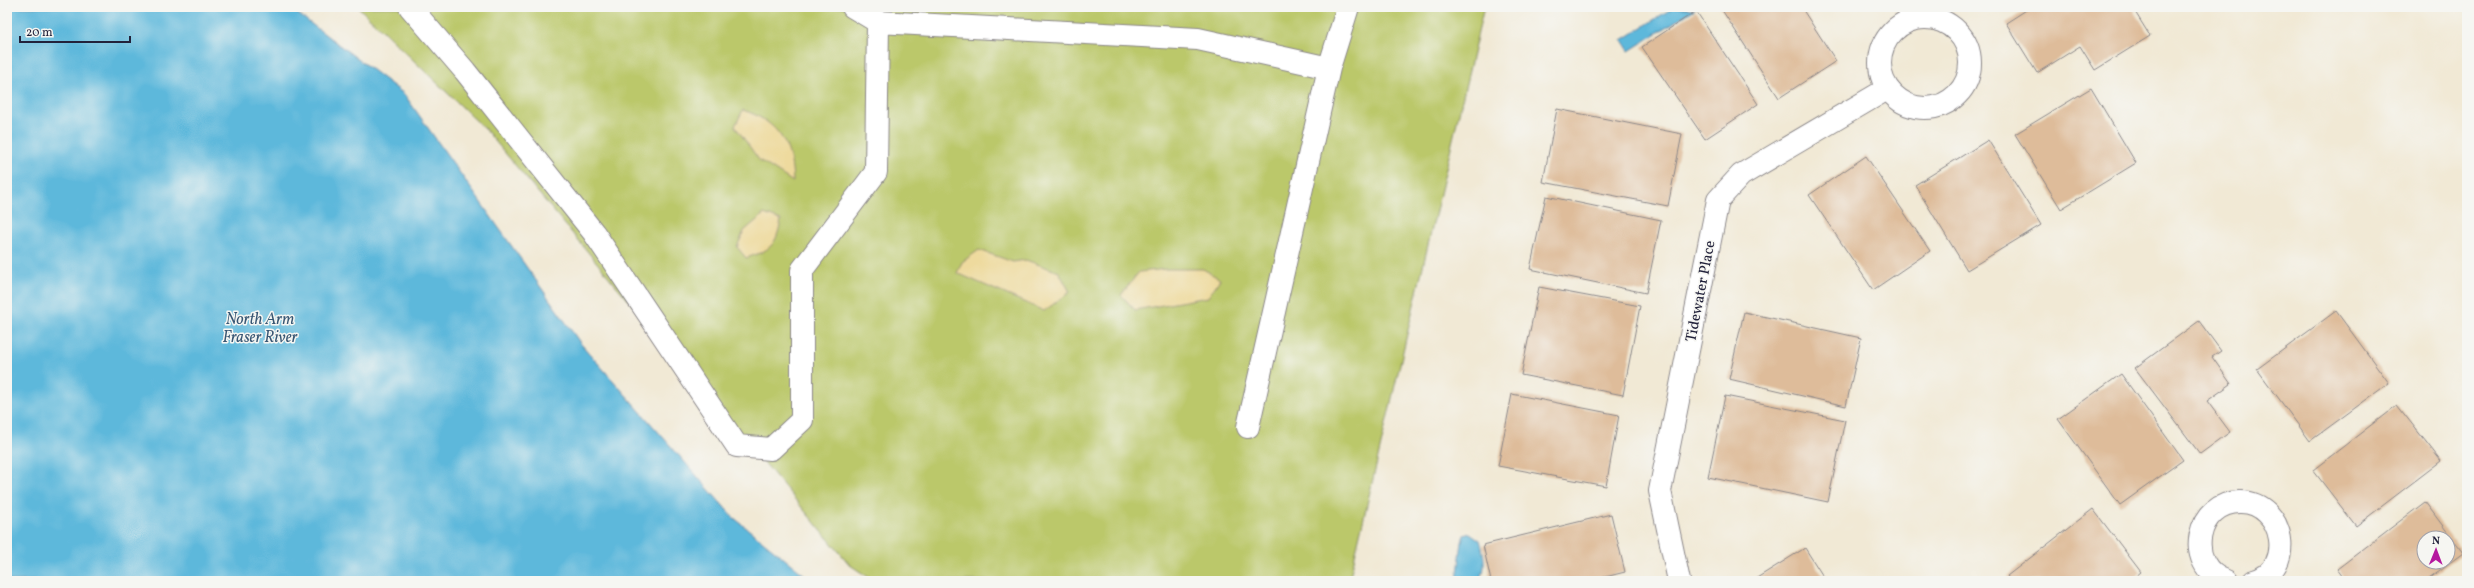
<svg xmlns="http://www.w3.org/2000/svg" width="2474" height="588" font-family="Vollkorn,serif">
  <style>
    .green { fill: #bbc86a; stroke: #6e7552 }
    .sand { fill: #eeda9e; stroke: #887e6c }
    .water { fill: #5db8db; stroke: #406d8b }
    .building { fill: #debc9a; fill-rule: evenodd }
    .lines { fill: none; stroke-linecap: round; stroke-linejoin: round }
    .minor-casing { stroke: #8a8688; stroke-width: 24 }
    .minor { stroke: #fff; stroke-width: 22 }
    .labels { text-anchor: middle; stroke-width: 3; stroke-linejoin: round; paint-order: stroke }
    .street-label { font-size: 15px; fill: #22223b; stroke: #f6f6f2 }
    .water-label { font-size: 16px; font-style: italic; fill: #375673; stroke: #f6f6f2 }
  </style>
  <rect width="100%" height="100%" fill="#f6f6f2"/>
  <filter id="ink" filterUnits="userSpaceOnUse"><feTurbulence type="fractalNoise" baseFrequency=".025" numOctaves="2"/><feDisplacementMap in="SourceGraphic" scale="8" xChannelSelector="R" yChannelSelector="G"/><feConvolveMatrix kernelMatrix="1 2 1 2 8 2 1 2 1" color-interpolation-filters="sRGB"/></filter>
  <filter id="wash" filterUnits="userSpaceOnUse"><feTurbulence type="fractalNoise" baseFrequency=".012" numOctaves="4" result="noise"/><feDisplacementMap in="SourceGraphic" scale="16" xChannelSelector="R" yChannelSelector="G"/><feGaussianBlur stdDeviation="0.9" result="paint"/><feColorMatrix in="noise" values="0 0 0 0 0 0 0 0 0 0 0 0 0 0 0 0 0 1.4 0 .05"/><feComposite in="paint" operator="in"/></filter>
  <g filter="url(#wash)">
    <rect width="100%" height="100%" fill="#f1e9d5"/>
    <path class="green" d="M358 7H1484L1349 581H874L850 565 485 129Z"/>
    <path class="sand" d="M743 110C779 122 792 145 793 182L759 160 735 126Z
      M764 214 781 220C776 247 770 250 746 258L737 247 744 231Z
      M979 250 1013 262 1026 260 1059 272 1070 292 1044 311 957 273 962 262Z
      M1167 269H1203L1220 279 1208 297 1135 310 1121 295 1139 272Z"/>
    <path class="water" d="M7 7H289L404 94 581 344 733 517 812 581H7Z
      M1674 7 1695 9 1629 51 1622 40Z
      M1470 533 1480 540C1484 555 1487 566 1480 581H1457L1462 541 1464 535Z"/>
    <g id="blocks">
      <path class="building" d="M1720 7H1801L1836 61 1779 98Z
        M2031 7H2132L2150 36 2095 70 2080 46 2037 73 2006 23Z
        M1696 11 1758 104 1705 139 1642 47Z
        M2091 88 2136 163 2061 209 2015 134Z
        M1557 109 1682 134 1668 206 1543 182Z
        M1988 140 2041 225 1967 270 1915 185Z
        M1866 156 1930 251 1873 290 1809 195Z
        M1546 196 1661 220 1646 293 1530 269Z
        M1539 287 1640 306 1623 395 1521 375Z
        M2336 311 2389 383 2310 441 2257 369Z
        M1744 312 1861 338 1846 406 1729 379Z
        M2199 321 2221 351 2212 357 2231 384 2207 401 2230 432 2200 454 2135 368Z
        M2121 374 2183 460 2120 505 2058 419Z
        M1512 394 1619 415 1606 486 1498 466Z
        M1725 396 1845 420 1828 502 1708 477Z
        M2397 405 2441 461 2356 526 2313 470Z
        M2425 502 2463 553 2425 581H2346L2337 569ZM2424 538H2448V562H2424Z
        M2093 509 2141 572 2130 581H2011L2007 576Z
        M1611 514 1625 572 1589 581H1491L1483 545Z
        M1805 548 1826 581H1752Z"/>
    </g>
  </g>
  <g filter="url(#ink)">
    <use href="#blocks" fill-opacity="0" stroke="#8a8688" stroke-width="1"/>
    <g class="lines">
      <defs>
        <path id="minor" d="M410 7 465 71 594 233 737 446 771 449 802 420V270L876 172 878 22
          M853 7 878 22 1198 39 1329 68
          M1880 63a45 45 0 1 1 90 0a45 45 0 1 1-90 0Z
          M1248 427 1329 68 1348 7
          M1679 581 1660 491 1718 200 1741 175 1887 89
          M2226 581C2183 566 2196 501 2241 502 2285 503 2296 570 2254 581"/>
      </defs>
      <use href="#minor" class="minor-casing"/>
      <use href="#minor" class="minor"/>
    </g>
  </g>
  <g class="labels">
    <g class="street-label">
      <text transform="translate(1700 291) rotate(-79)" y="5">Tidewater Place</text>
    </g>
    <g class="water-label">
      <text x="260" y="324">North Arm<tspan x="260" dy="18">Fraser River</tspan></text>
    </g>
  </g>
  <rect width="2474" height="588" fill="none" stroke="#f6f6f2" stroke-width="24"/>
  <g transform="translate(2436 550) rotate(1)"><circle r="19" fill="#f6f6f2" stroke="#a1a1a9"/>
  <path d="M0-3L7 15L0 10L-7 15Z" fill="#b5179e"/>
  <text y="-6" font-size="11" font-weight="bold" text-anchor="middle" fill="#22223b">N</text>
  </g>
  <path d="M20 36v6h110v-6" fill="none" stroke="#22223b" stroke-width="2"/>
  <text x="26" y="36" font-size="12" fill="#22223b" stroke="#f6f6f2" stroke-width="3" paint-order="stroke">20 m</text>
</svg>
